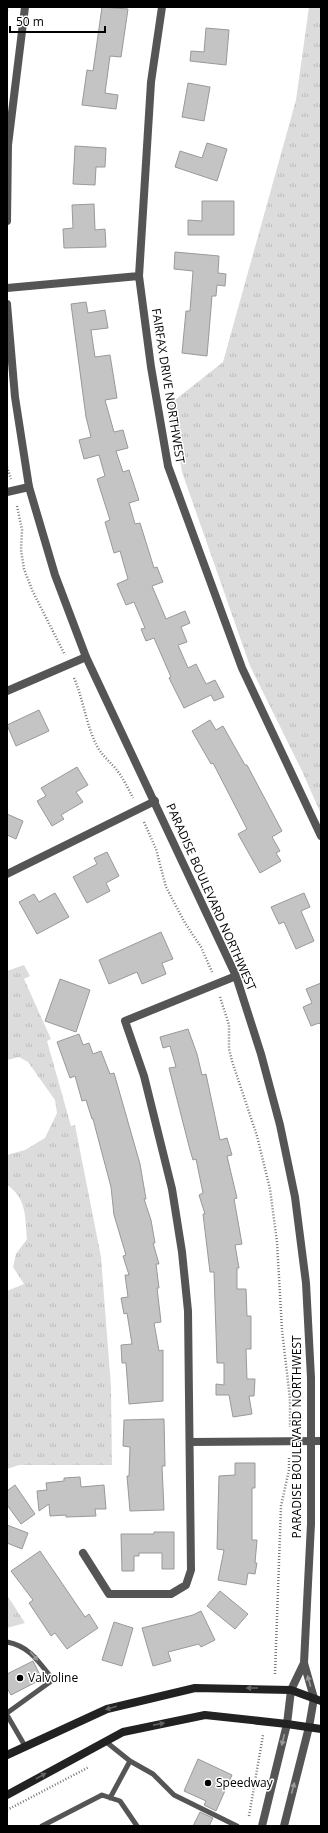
<svg xmlns="http://www.w3.org/2000/svg" width="328" height="1833" font-family="'Open Sans',sans-serif">
  <style>
    .grass { fill: url(#grass-tufts) }
    .building { fill: #c4c4c4; stroke: #999 }
    .lines { fill: none; stroke-linecap: round; stroke-linejoin: round }
    .path { stroke: #777; stroke-width: 2.5; stroke-dasharray: 1 2; stroke-linecap: butt }
    .service { stroke: #555; stroke-width: 5 }
    .minor { stroke: #555; stroke-width: 8 }
    .tertiary { stroke: #555; stroke-width: 8 }
    .secondary { stroke: #222; stroke-width: 8 }
    .oneway { fill: #999 }
    .oneway2 { fill: #646464 }
    .poi-dot { fill: #000; stroke: #fff; stroke-width: 1.5 }
    .labels { text-anchor: middle; stroke-width: 3; stroke-linejoin: round; paint-order: stroke }
    .street-label { font-size: 12px; fill: #000; stroke: #fff }
    .poi-label { font-size: 12px; fill: #000; stroke: #fff; text-anchor: start }
  </style>
  <defs>
    <pattern id="grass-tufts" width="24" height="20" patternUnits="userSpaceOnUse"><rect width="24" height="20" fill="#dcdcdc"/><path d="M3 7l-1-3M5 7V3M7 7l1-3M15 17l-1-3M17 17v-4M19 17l1-3" fill="none" stroke="#bbb"/></pattern>
  </defs>
  <rect width="100%" height="100%" fill="#fff"/>
  <path class="grass" d="M309 7H321V814L302 771 250 666 182 472 170 404 223 362 296 100Z
    M24 965 30 976 24 979 51 1039 47 1041 71 1126 75 1125 101 1257 111 1387 112 1465H19L7 1469V1291L24 1284 13 1267 16 1254 27 1239C25 1218 27 1198 7 1185V1155L25 1150 45 1138 57 1113 55 1100 28 1062 19 1057 7 1060V971Z
    M7 1595 25 1623 7 1628Z"/>
  <path class="building" d="M102 7 128 9 121 57 110 56 105 93 118 95 116 109 82 105 87 70 93 71Z
    M206 28 229 30 226 65 190 61 191 51 204 52Z
    M188 83 210 87 204 121 182 117Z
    M207 143 227 149 217 181 175 167 180 151 202 158Z
    M75 146 106 148 105 167H96L95 185 73 184Z
    M202 201H234V235H188V220L202 221Z
    M94 204 95 230 105 229 106 247 64 248 63 229 73 228 72 205Z
    M175 252 219 256 218 273 226 274 225 286 217 285 216 296H212L207 356 182 353 186 311H190L193 271 174 269Z
    M86 302 88 313 105 310 108 328 91 330 95 357 110 355 117 398 105 400 114 432 123 430 128 448 116 451 123 472 129 470 139 500 129 503 135 524 140 523 154 568 157 567 163 582 152 586 166 619 185 611 190 623 181 627 187 642 178 645 188 668 196 664 206 684 215 680 224 697 214 701 211 695 184 708 169 678 171 677 154 638 146 641 141 629 145 628 134 602 126 605 117 584 128 579 120 551 114 553 105 522 110 520 97 479 105 476 99 455 84 459 79 440 91 437 86 417 71 304Z
    M39 710 49 731 16 746 7 725Z
    M210 720 216 730 223 726 245 765H247L282 831 272 837 280 851 276 853 281 861 260 873 238 834 247 829 213 763 211 764 192 731Z
    M77 767 88 785 76 792 83 802 61 815 64 819 52 826 37 801 46 796 41 788Z
    M7 814 23 821 16 839 7 835Z
    M107 852 119 876 106 883 110 891 87 903 73 877 97 864 94 858Z
    M55 893 69 917 37 934 19 902 34 894 39 902Z
    M304 893 310 907 301 911 314 941 296 949 284 922 279 924 271 907Z
    M161 932 173 959 162 963 166 974 142 984 137 972 109 984 99 960Z
    M60 979 90 990 76 1032 45 1021Z
    M321 983V1025L319 1023 311 1026 303 1007 312 1003 306 989Z
    M188 1029 197 1054 202 1075 206 1074 220 1140 227 1138 232 1155 227 1156 237 1198 234 1199 242 1244 235 1245 239 1268H237V1289H246L247 1316H251V1349H246L247 1379H255L254 1396H249L252 1414 233 1417 229 1395H216V1384L224 1385V1363H217L214 1272H210L203 1214H205L199 1195 203 1193 196 1159 193 1160 190 1150 169 1068 176 1067 170 1046 163 1048 160 1037Z
    M79 1034 83 1045 89 1043 93 1054 101 1051 110 1074 114 1073 140 1164 146 1199H144L151 1220 155 1243H153L159 1264H156L159 1288H157L161 1322 154 1323 159 1351 163 1350V1401L129 1404 126 1363H122L121 1345 132 1344 127 1313 124 1314 121 1298 128 1297 125 1275H129L123 1256 126 1255 114 1215 111 1187 93 1119H92L86 1100 82 1101 75 1076 70 1078 57 1042Z
    M164 1419 165 1466H162L164 1510 130 1511 127 1476H129L130 1447 123 1446 124 1420Z
    M235 1463H255V1488H252V1540H257L255 1563H257L255 1574 248 1573 246 1585 218 1580 224 1550 217 1549 219 1476 235 1475Z
    M80 1477 81 1487 104 1485 106 1509H95L96 1516 66 1517V1515L50 1516 49 1504 39 1511 37 1491 47 1490 46 1483 64 1481V1478Z
    M15 1485 35 1514 21 1524 7 1505V1491Z
    M7 1525 28 1533 22 1549 7 1543Z
    M154 1532H174V1569H162V1553H139V1556H134V1571H122L121 1534H154Z
    M40 1551 85 1617 89 1614 98 1628 67 1649 55 1633 51 1636 29 1603 33 1600 11 1571Z
    M220 1591 248 1614 235 1629 207 1606Z
    M201 1611 215 1640 201 1647 199 1644 168 1652 171 1661 153 1666 142 1628 193 1615Z
    M114 1622 133 1628 122 1666 102 1660Z
    M33 1661 42 1679 11 1695 7 1688V1674Z
    M198 1759 232 1775 216 1811 204 1805 206 1801 184 1791Z
    M200 1812 213 1818 209 1826H193Z"/>
  <g class="lines">
    <path class="path" d="M7 10 8 7
      M7 467 11 479
      M17 506 22 530 21 550 24 569 33 592 65 655
      M74 678C84 701 86 726 98 748 103 756 110 762 116 769 123 778 128 788 133 798
      M144 822 156 849 166 887 185 923 201 947 212 972
      M220 997 229 1025V1049L232 1061 257 1136 270 1189 277 1242 282 1330 290 1399V1427
      M275 1674 281 1506 289 1470V1456
      M7 1810 89 1767
      M249 1816 263 1735"/>
    <path class="service" d="M7 1642C28 1646 37 1659 50 1676V1682L7 1713
      M7 1715 25 1746
      M105 1741 130 1761 153 1774 174 1795 237 1826
      M110 1798 130 1761
      M42 1826 102 1795 120 1801 137 1826"/>
    <path class="minor" d="M162 7 151 82 139 276 151 367 168 466 242 668 321 836
      M7 288 139 276
      M7 492 29 487
      M7 691 86 657
      M7 874 155 801
      M190 1442 321 1441
      M83 1553 109 1594H171L186 1585 191 1570 188 1311 182 1252 172 1189 144 1076 125 1021 236 976"/>
    <path class="tertiary" d="M7 221 8 145 25 7
      M7 304 15 397 29 487 55 575 86 657 236 976 261 1054 280 1125 295 1197 306 1283 311 1378V1524L304 1663 314 1698 309 1727 284 1826
      M262 1826 287 1724 291 1690 304 1663"/>
    <path class="secondary" d="M7 1755 107 1709 195 1688 291 1690 321 1701
      M7 1795 123 1732 205 1715 287 1724 321 1729"/>
  </g>
  <defs><path id="oneway-solid" d="M-6-.8H1V-3.2L6.5 0L1 3.2V.8H-6Z"/></defs>
  <g class="oneway">
    <use href="#oneway-solid" transform="translate(34 1656) rotate(50)"/>
    <use href="#oneway-solid" transform="translate(309 1681) rotate(-106)"/>
    <use href="#oneway-solid" transform="translate(283 1740) rotate(104)"/>
    <use href="#oneway-solid" transform="translate(293 1788) rotate(-75)"/>
  </g>
  <g class="oneway2">
    <use href="#oneway-solid" transform="translate(252 1688) rotate(-180)"/>
    <use href="#oneway-solid" transform="translate(111 1708) rotate(164)"/>
    <use href="#oneway-solid" transform="translate(159 1724) rotate(-11)"/>
    <use href="#oneway-solid" transform="translate(41 1776) rotate(-29)"/>
  </g>
  <g class="poi-dot">
    <circle cx="20" cy="1678" r="4"/>
    <circle cx="208" cy="1783" r="4"/>
  </g>
  <g class="labels">
    <g class="street-label">
      <text transform="translate(168 386) rotate(81)" y="4">FAIRFAX DRIVE NORTHWEST</text>
      <text transform="translate(211 897) rotate(66)" y="4">PARADISE BOULEVARD NORTHWEST</text>
      <text transform="translate(297 1437) rotate(-90)" y="4">PARADISE BOULEVARD NORTHWEST</text>
    </g>
    <g class="poi-label">
      <text x="28" y="1682">Valvoline</text>
      <text x="216" y="1787">Speedway</text>
    </g>
  </g>
  <rect width="328" height="1833" fill="none" stroke="#000000" stroke-width="16"/>
  <path d="M10 26v6h95v-6" fill="none" stroke="#000000" stroke-width="2"/>
  <text x="16" y="26" font-size="12" fill="#000000" stroke="#ffffff" stroke-width="3" paint-order="stroke">50 m</text>
</svg>
